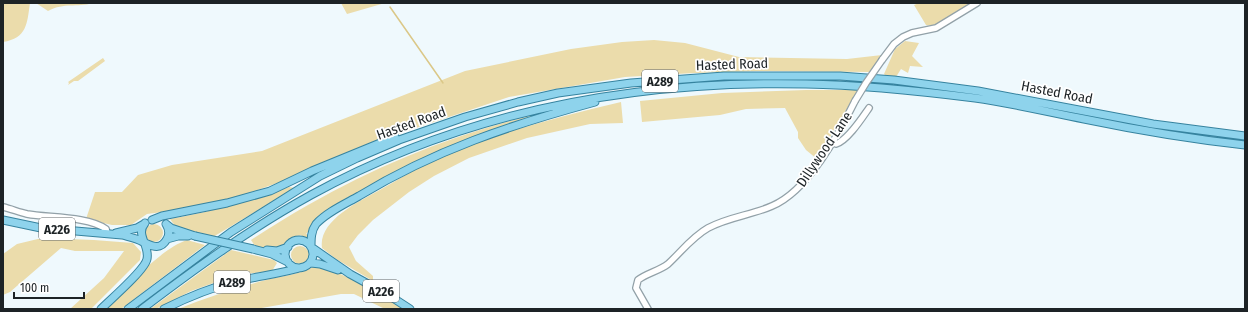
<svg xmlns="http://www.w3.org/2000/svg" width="1248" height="312" font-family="'Fira Sans Condensed',sans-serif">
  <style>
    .green { fill: #ebdcab }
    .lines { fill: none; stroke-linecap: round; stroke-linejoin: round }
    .stream { stroke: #dbc888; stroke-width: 1.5 }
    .minor-casing { stroke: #92a1a8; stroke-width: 8 }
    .major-casing { stroke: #36839f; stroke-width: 9 }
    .minor { stroke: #fff; stroke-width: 5.5 }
    .major { stroke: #8ed3ec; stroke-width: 7 }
    .minor-bridge-casing { stroke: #92a1a8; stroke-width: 8; stroke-linecap: butt }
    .major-bridge-casing { stroke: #36839f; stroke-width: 9; stroke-linecap: butt }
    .minor-bridge { stroke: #fff; stroke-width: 5.5 }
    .major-bridge { stroke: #8ed3ec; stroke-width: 7 }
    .labels { text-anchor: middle; stroke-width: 3.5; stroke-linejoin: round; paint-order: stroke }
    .shield { fill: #fff; stroke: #616567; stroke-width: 1 }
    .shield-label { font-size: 13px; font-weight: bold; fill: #1d2326 }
    .street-label { font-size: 14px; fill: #1d2326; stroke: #fff }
  </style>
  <rect width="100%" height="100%" fill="#eff9fd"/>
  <path class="green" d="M3 3H30C27 24 27 38 3 42Z
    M36 3H93C76 8 65 2 48 11Z
    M341 3H400H385L347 14Z
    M919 3H971C961 10 937 29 926 25L914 5Z
    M654 40 685 43 739 57 847 59 882 55 871 72 757 71 694 73 625 77 509 97 377 141 291 178 246 194 192 208 147 214 131 225H112L86 219 95 192H122L138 175 172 165 262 151 465 71 571 49 622 42Z
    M905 41 919 43 912 56 923 67 910 66 908 73 901 69 896 77 886 76 884 74 895 49Z
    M103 58 105 61 78 81H74L68 85 69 83 68 82Z
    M806 90H858L817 159 806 150 798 138V132L785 108 746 109 720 115 642 122 640 101 722 93Z
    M621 102 623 123 590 124 527 138 469 158 434 176 409 192 373 220 358 235 349 247 356 261 373 276V281L336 259 322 248C318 221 358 202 378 191 398 180 418 167 439 157 458 148 480 141 501 134 541 122 581 111 621 102Z
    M534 115V116C469 137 406 162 349 200 334 211 318 220 306 234L309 235V239L301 236 302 235C288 237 291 239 282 245 274 250 264 248 255 246L251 240C270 228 288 216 308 205 379 165 454 134 534 115Z
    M289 187 295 188 213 237 175 226 170 219C211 212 250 200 289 187Z
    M145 233a9 9 0 1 1 18 0a9 9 0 1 1-18 0Z
    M42 238 94 240 133 243 141 252 140 260 91 309H70L104 278 124 251H75L61 248 10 292 3 295V254L17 244Z
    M187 240 205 245 121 309H104C125 289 160 249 187 240Z
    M291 255a9 9 0 1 1 18 0a9 9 0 1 1-18 0Z
    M231 250 274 260 277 263 272 271 236 275 191 291 156 309H150Z
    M313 267C335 266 384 297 403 309H385L354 294H341L256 309H178C207 297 236 288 266 280 281 276 299 275 313 267Z"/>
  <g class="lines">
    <path class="stream" d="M390 7 443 83"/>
    <defs>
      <path id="minor" d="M882 60 894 44 903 37 912 33 936 28 977 3
        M833 142 836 144C848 140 862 118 869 108
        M3 207C11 209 19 212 27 214 49 218 87 216 106 229L107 233
        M648 309 636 288 638 280C647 273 659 271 668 264 681 252 692 237 708 228 728 217 752 215 772 206 808 191 838 135 855 101"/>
      <path id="major" d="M3 220 41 228 122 235C129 237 136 238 143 242 152 246 160 251 167 239 170 234 169 229 166 224
        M152 220 162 216 227 203 270 191 312 171 395 137
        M166 224 171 228 195 236
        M116 233 137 228 144 224
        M167 239 178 236H188
        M285 254a14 14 0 1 1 28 0a14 14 0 1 1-28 0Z
        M311 247C311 239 311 231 316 224 327 212 345 204 359 196 435 150 510 125 595 102
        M311 247 350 274 390 296 410 309
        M253 249 272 254 288 262
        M267 250 277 251 288 247
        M311 263 320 264 338 270
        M101 309C110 300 145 270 147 259 150 245 135 235 145 223
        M128 309 231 232 320 176 357 158 399 140 465 117 518 102 558 93 631 83 724 76H840L894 80 978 91 1153 124 1245 136
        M142 309C196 268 251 228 311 195 465 111 632 80 806 84 863 85 919 91 975 98 1011 103 1048 112 1084 119 1137 130 1191 139 1245 145
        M164 309C186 298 210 288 234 282 257 276 280 274 303 267"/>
    </defs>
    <use href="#minor" class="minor-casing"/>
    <use href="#major" class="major-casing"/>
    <use href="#minor" class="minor"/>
    <use href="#major" class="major"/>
    <defs>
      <path id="minor-bridge" d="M855 101 866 83 882 60"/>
      <path id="major-bridge" d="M195 236 253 249"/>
    </defs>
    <use href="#minor-bridge" class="minor-bridge-casing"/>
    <use href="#major-bridge" class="major-bridge-casing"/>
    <use href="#minor-bridge" class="minor-bridge"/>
    <use href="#major-bridge" class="major-bridge"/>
  </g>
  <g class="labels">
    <g class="shield">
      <rect x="642" y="70" width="36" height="22" rx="3"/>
      <rect x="39" y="218" width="36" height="22" rx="3"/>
      <rect x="214" y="271" width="36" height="22" rx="3"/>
      <rect x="363" y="280" width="36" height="22" rx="3"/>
    </g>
    <g class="shield-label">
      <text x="660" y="86">A289</text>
      <text x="57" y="234">A226</text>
      <text x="232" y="287">A289</text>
      <text x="381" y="296">A226</text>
    </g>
    <g class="street-label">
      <text transform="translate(732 64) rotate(-2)" y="5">Hasted Road</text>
      <text transform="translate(1057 92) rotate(11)" y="5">Hasted Road</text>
      <text transform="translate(411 123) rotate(-20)" y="5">Hasted Road</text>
      <text transform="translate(824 149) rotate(-56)" y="5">Dillywood Lane</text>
    </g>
  </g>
  <rect width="1248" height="312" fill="none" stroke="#1d2326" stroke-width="8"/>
  <path d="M14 292v6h70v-6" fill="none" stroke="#1d2326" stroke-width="2"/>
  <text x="20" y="292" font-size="12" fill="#1d2326" stroke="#ffffff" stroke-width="3" paint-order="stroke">100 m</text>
</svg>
